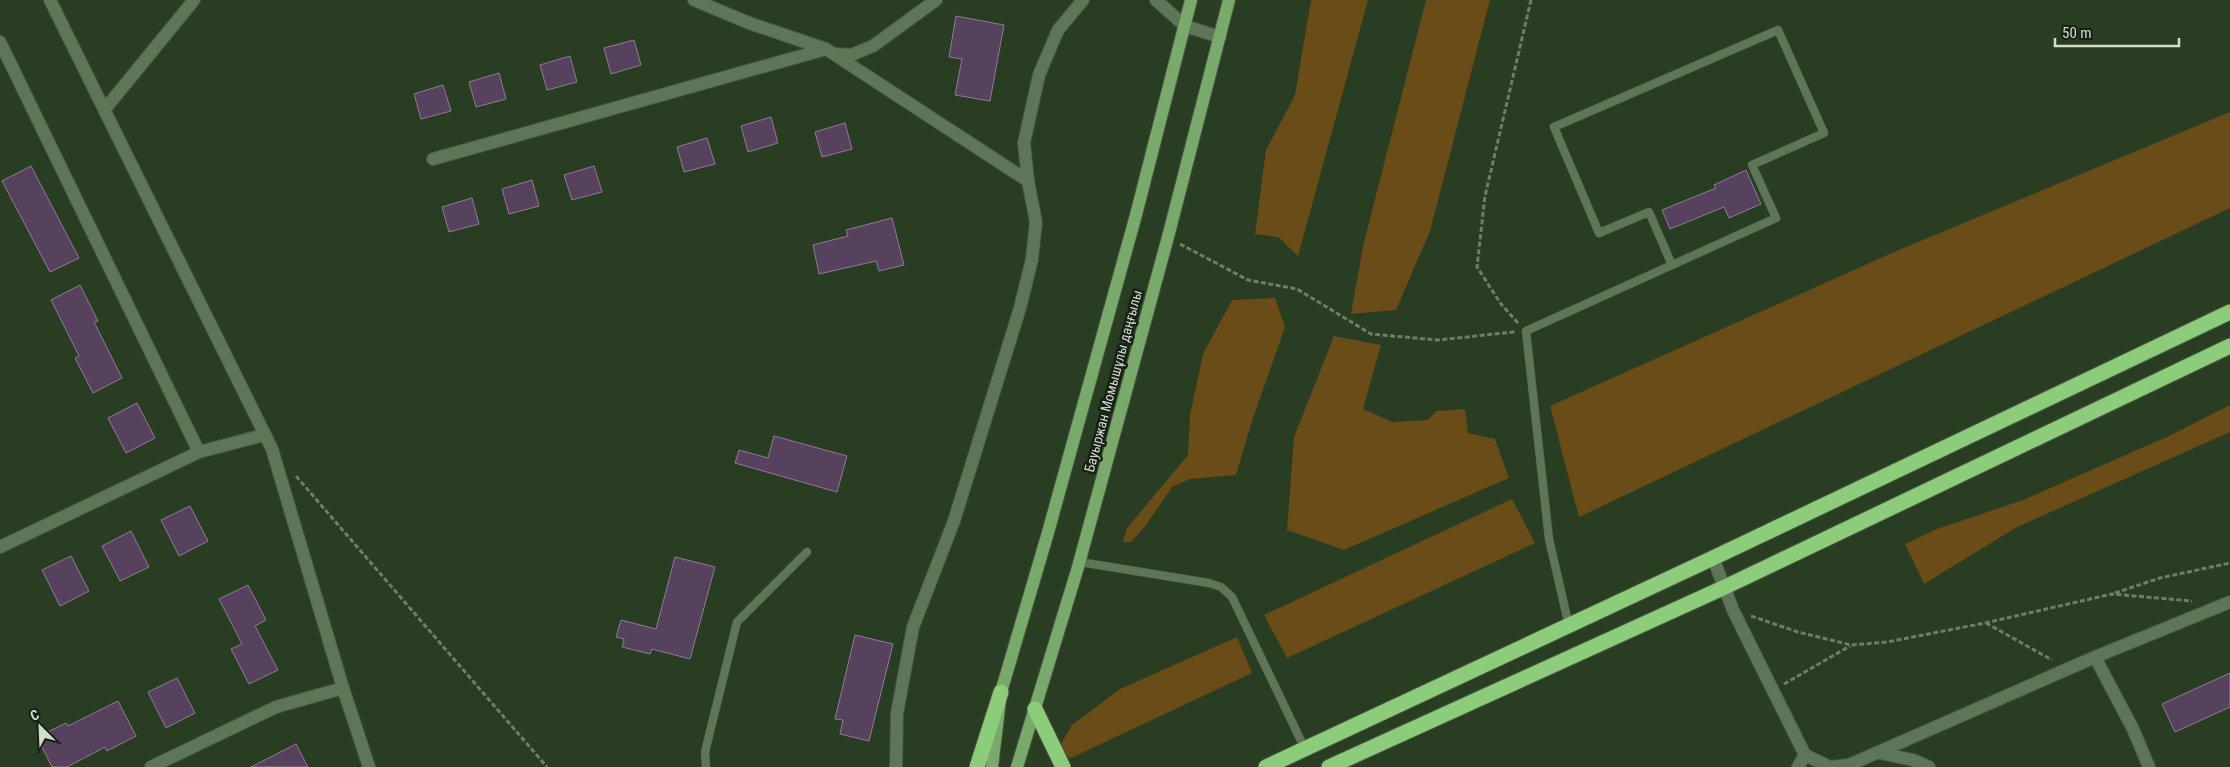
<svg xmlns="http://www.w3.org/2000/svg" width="2230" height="767" font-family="'Roboto Condensed',sans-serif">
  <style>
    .green { fill: #694c17 }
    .building { fill: #57425d; stroke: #927a98 }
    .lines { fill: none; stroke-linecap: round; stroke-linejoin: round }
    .lane-casing { stroke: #465741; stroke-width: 9 }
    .street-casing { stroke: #465741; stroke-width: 14 }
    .primary-casing { stroke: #465741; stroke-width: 14 }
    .highway-casing { stroke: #465741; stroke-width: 17 }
    .path { stroke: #6e7f68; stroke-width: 3; stroke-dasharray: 5 2.5; stroke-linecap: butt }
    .lane { stroke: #5e7558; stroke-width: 8 }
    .street { stroke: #5e7558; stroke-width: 12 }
    .primary { stroke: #7aa96c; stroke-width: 12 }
    .highway { stroke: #8ccc7a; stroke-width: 15 }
    .labels { text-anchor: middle; stroke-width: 5; stroke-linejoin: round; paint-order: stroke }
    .street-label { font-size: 14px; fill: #d1ddcd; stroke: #182115 }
  </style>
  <rect width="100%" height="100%" fill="#283d22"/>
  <path class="green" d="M1311 0H1368L1298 256 1278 237 1255 234 1266 150 1295 95Z
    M1426 0H1490L1430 231 1396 310 1351 314 1363 246Z
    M2230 112V208L1579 517 1550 406 1894 252Z
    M1275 298 1285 327 1252 421 1236 475 1190 479 1172 487 1146 525 1131 542H1123L1127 528 1188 455 1190 415 1203 354 1232 300Z
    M1334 336 1381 345 1363 409 1393 422 1428 420 1436 411 1465 409 1468 433 1495 439 1509 478 1344 550 1287 530 1294 437Z
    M2230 405V432L2017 527 1924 584 1905 544 1937 529 2023 500 2169 436Z
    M1512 499 1535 543 1287 658 1264 615Z
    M1237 637 1252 673 1071 758 1057 751 1072 725 1120 689Z"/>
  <path class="building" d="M956 16 1004 25 990 101 955 95 962 59 949 57Z
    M634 40 641 65 611 74 604 48Z
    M570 56 577 82 547 90 540 65Z
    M499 73 506 99 476 107 469 82Z
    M443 85 451 111 421 119 414 94Z
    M771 117 778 143 748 152 741 126Z
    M845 123 852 149 822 157 815 132Z
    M707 138 715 164 684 172 677 147Z
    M31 166 79 258 50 272 2 181Z
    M594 166 602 192 572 200 564 175Z
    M1746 170 1761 204 1729 218 1724 207 1670 229 1662 210 1716 188 1714 185Z
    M532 180 539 206 509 214 502 189Z
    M472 198 479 224 449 232 442 207Z
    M892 218 904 265 879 271 876 261 819 274 813 245 848 236 846 230Z
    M80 285 98 321 94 322 122 378 93 393 75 358 79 356 51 300Z
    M137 403 155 438 126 453 108 418Z
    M774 436 847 456 837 492 735 463 739 450 768 458Z
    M190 506 208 541 179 556 161 520Z
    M131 531 149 567 120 581 102 546Z
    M71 556 89 591 60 606 42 570Z
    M675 557 715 567 690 659 652 649 650 654 622 647 624 639 616 637 621 620 656 629Z
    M248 585 266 620 255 626 278 670 249 684 231 649 242 644 219 599Z
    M855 635 893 644 869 741 840 734 843 720 835 719Z
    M2230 673V707L2175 732 2162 704Z
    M177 678 195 713 166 728 148 692Z
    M118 701 136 736 107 751 105 747 67 767H52L37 737 66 723 68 726Z
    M296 744 308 767H251Z"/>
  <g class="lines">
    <defs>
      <path id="lane" d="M1080 562 1209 583 1221 587 1232 597 1305 749
        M1569 626 1549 539 1526 331 1776 218 1752 165 1824 133 1778 30 1554 127 1599 233 1649 212 1672 265
        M706 767 705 752 737 622 807 552"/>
      <path id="street" d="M50 0 272 449 343 688 369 767
        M694 0 749 23 826 49 1028 181 1024 143 1039 75 1058 30 1083 0
        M1156 0 1185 26 1220 37
        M0 42 199 452
        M836 54 851 55 873 46 936 0
        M105 109 194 0
        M433 159 826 49
        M0 547 199 452 264 435
        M1713 558 1733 610 1805 755 1798 767
        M2095 657 2133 729 2149 767
        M1880 753 1913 760 1929 767
        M1805 755 1830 767 1849 765 2095 657 2230 602
        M151 767 276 707 343 688
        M896 767 897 713 913 627 954 521 1020 308 1032 259 1036 222 1028 181"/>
      <path id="primary" d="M992 767 1001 692 1047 536 1136 215 1191 0
        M1017 767 1078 567 1168 237 1229 0"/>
      <path id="highway" d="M1035 709 1063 767
        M977 767 1001 692
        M1266 767 1713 558 2230 312
        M1329 767 1725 587 2230 346"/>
    </defs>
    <use href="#lane" class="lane-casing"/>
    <use href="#street" class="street-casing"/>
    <use href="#primary" class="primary-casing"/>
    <use href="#highway" class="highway-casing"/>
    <path class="path" d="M1180 244 1248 280 1297 289 1371 334 1437 340 1515 332
      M1518 323 1501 304 1477 267 1485 196 1531 0
      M296 476 547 767
      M2115 593 2160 578 2230 563
      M1751 616 1798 632 1851 645 1887 642 1985 623 2112 594 2192 601
      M1986 623 2052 660
      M1784 684 1850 646"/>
    <use href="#lane" class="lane"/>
    <use href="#street" class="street"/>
    <use href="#primary" class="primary"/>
    <use href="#highway" class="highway"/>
  </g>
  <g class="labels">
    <g class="street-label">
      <text transform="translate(1113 381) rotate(-75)" y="5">Бауыржан Момышұлы даңғылы</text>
    </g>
  </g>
  <g transform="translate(40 727) rotate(336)" stroke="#182115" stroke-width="4" paint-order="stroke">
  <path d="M0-4L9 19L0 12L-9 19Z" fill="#d1ddcd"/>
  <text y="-8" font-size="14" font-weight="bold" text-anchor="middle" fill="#d1ddcd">С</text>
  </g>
  <path d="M2055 38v8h124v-8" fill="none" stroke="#d1ddcd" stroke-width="2.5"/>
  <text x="2062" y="38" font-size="15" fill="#d1ddcd" stroke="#182115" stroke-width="4" paint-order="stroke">50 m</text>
</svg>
